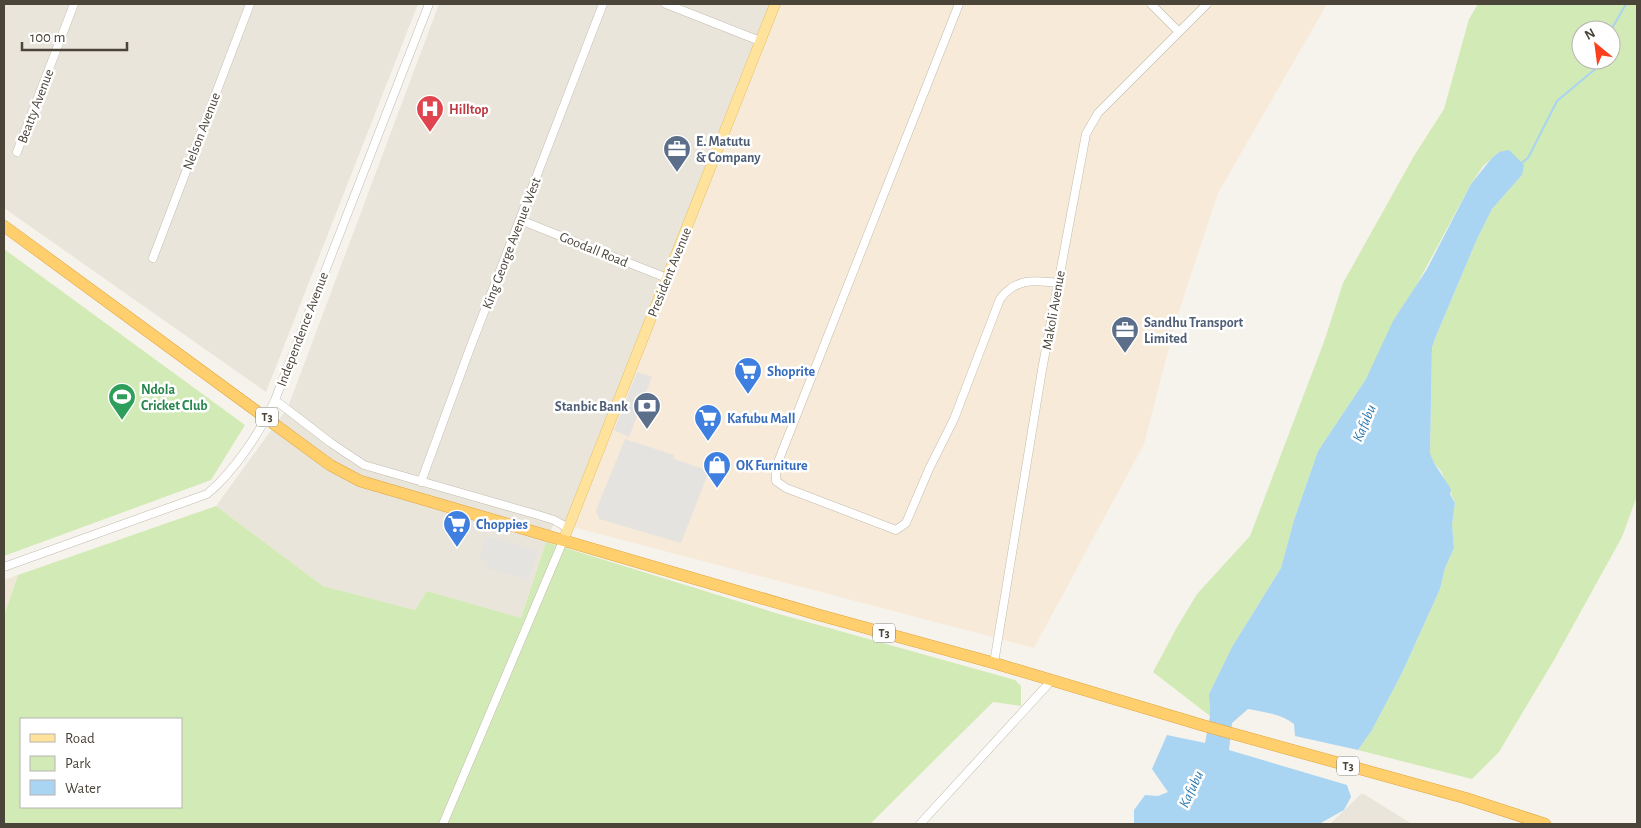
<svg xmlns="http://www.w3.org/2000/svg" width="1641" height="828" font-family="'Alegreya Sans',sans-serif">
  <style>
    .residential { fill: #eae5da }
    .commercial { fill: #f7ead8 }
    .education { fill: #efe8d6 }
    .green { fill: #d2eab5; fill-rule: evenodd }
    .parking { fill: #e5e3e0 }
    .water { fill: #a9d4f2 }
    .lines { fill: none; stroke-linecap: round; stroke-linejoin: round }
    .stream { stroke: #a9d4f2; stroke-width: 2 }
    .minor-casing { stroke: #c2bbae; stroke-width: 9 }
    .major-casing { stroke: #e6c16a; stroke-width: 11 }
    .highway-casing { stroke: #e0a43c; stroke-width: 12 }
    .minor { stroke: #fff; stroke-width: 8 }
    .major { stroke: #ffe39c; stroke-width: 10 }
    .highway { stroke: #ffcf6e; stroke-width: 11 }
    .labels { text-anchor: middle; stroke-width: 5; stroke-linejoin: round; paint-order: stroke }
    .shield { fill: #fff; stroke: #817c74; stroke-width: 1 }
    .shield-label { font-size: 12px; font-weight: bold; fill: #4b4439 }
    .street-label { font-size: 14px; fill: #4b4439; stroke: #fff }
    .health-label { font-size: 14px; font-weight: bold; fill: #be3a42; stroke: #fff; text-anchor: start }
    .service-label { font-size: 14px; font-weight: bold; fill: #4e5e75; stroke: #fff; text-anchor: start }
    .shop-label { font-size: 14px; font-weight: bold; fill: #366cbe; stroke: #fff; text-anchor: start }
    .leisure-label { font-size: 14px; font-weight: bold; fill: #27864d; stroke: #fff; text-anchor: start }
    .water-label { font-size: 15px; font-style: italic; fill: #2e7ab2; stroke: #fff }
  </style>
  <rect width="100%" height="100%" fill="#f6f3ec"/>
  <path class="residential" d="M4 4H418L266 392 4 208Z
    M439 4H780L573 527 555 521 546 542 521 618 427 591 415 610 323 586 216 506 288 407Z
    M1362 793 1412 824H1330Z"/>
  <path class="commercial" d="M780 4H1327L1218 193 1177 317 1144 444 1034 648 573 527Z"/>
  <path class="education" d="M18 575 4 616V580Z"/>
  <path class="green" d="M1478 4H1637V496L1622 537 1554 660 1499 752 1472 779 1358 750 1372 730 1402 673 1440 589 1445 568 1454 548 1452 525 1455 503 1441 471 1434 463 1430 453 1432 347 1436 336 1477 239 1492 209 1522 175 1499 152 1483 166 1471 184 1366 379 1318 451 1294 520 1281 568 1232 647 1209 694 1210 716 1153 672 1176 629 1197 594 1250 536 1325 339 1343 283 1414 156 1444 109 1469 19ZM1581 30H1611V60H1581Z
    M4 249 245 425 211 480 4 556Z
    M216 506 323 586 415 610 427 591 521 618 546 542 779 614 1015 680 1021 686V706L993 702 870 824H4V616L18 575ZM21 719H181V807H21Z"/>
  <path class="parking" d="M637 372 652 377 629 437 614 430Z
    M625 439 674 455V459L709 471 681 543 599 519 596 510Z
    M486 536 537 551 528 580 486 568 488 562 479 560Z"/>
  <path class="water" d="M1509 150 1524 165 1522 175 1492 209 1477 239 1436 336 1432 347 1430 453 1434 463 1451 489 1450 494 1455 503 1452 525 1454 548 1445 568 1440 589 1402 673 1372 730 1358 750 1295 736 1294 724C1281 714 1264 712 1248 709L1232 723 1229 750 1347 785 1351 797 1344 810 1319 824H1134V810L1145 795 1158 796 1168 792 1152 769 1167 735 1205 743 1210 716 1209 694 1232 647 1281 568 1294 520 1318 451 1366 379 1393 321 1427 269 1471 184 1491 159 1499 152Z"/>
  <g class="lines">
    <path class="stream" d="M1611 30 1626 4
      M1520 164 1528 158 1557 101 1606 60"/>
    <defs>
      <path id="minor" d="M666 4 760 41
        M959 4 776 467V481L786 488 896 530 906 523 929 469 954 419 1000 299C1016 278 1034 280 1058 283
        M1151 4 1179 32
        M17 152 74 4
        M520 220 667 278
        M153 258 250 4
        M275 400 331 443 364 465 538 515 554 520 568 528
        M421 482 469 351 603 4
        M4 567 207 494C234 472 261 431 275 400L429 4
        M994 663 1042 370 1086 134 1098 113 1207 4
        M443 824 563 541
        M920 824 1051 681"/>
      <path id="major" d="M563 541 775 4"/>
      <path id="highway" d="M4 226 330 465 360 481 819 615 994 663 1205 726 1465 798 1545 824"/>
    </defs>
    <use href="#minor" class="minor-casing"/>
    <use href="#major" class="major-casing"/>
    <use href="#highway" class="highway-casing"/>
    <use href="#minor" class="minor"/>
    <use href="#major" class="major"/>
    <use href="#highway" class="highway"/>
  </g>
  <defs>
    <symbol id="hospital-pin" viewBox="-11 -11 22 30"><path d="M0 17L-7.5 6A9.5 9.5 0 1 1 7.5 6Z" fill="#e0444e" stroke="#fff"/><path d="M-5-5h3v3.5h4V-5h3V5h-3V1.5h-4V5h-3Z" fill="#fff"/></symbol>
    <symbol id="office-pin" viewBox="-11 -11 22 30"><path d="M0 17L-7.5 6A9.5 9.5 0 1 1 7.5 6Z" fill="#5c6f8a" stroke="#fff"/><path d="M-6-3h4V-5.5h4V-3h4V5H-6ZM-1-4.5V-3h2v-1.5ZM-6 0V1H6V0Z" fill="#fff"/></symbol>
    <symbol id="supermarket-pin" viewBox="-11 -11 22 30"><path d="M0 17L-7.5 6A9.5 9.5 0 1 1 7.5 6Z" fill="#3f7fe0" stroke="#fff"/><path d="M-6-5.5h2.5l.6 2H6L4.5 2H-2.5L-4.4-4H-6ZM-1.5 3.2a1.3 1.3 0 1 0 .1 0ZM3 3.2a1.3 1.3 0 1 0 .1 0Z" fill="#fff"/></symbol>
    <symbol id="stadium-pin" viewBox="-11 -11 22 30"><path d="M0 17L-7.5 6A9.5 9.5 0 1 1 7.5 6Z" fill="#2e9e5b" stroke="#fff"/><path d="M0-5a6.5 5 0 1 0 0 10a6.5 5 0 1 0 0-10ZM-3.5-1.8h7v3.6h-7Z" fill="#fff"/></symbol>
    <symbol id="bank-pin" viewBox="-11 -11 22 30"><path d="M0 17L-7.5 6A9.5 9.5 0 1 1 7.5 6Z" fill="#5c6f8a" stroke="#fff"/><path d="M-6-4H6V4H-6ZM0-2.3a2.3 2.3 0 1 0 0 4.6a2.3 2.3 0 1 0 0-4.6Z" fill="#fff"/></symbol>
    <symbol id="shop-pin" viewBox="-11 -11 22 30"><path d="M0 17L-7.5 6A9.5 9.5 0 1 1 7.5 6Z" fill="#3f7fe0" stroke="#fff"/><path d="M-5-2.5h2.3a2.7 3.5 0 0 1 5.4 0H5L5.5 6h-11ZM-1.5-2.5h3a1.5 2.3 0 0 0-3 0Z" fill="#fff"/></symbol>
  </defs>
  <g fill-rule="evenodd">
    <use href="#hospital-pin" x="414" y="93" width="32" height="43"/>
    <use href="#office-pin" x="661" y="133" width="32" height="43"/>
    <use href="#office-pin" x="1109" y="314" width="32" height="43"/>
    <use href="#supermarket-pin" x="732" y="355" width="32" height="43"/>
    <use href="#stadium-pin" x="106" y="381" width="32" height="43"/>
    <use href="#bank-pin" x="631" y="390" width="32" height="43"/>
    <use href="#supermarket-pin" x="692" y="402" width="32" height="43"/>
    <use href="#shop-pin" x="701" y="449" width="32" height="43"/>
    <use href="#supermarket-pin" x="441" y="508" width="32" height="43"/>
  </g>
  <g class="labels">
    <g class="shield">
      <rect x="256" y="407.5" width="22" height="19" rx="4"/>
      <rect x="873" y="623.5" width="22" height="19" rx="4"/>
      <rect x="1337" y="756.5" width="22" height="19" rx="4"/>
    </g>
    <g class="shield-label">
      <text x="267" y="421">T3</text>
      <text x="884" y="637">T3</text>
      <text x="1348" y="770">T3</text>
    </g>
    <g class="street-label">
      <text transform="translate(35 106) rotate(-69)" y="5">Beatty Avenue</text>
      <text transform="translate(201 131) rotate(-69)" y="5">Nelson Avenue</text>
      <text transform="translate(511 243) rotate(-69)" y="5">King George Avenue West</text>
      <text transform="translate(594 249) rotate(22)" y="5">Goodall Road</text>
      <text transform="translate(669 272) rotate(-68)" y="5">President Avenue</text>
      <text transform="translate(1053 310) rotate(-80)" y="5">Makoli Avenue</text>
      <text transform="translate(302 329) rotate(-69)" y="5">Independence Avenue</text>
    </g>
    <g class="health-label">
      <text x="449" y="114">Hilltop</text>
    </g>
    <g class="service-label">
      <text x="696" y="146">E. Matutu<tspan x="696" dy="16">&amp; Company</tspan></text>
      <text x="1144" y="327">Sandhu Transport<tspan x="1144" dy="16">Limited</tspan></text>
      <text x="628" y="411" text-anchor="end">Stanbic Bank</text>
    </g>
    <g class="shop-label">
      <text x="767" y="376">Shoprite</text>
      <text x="727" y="423">Kafubu Mall</text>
      <text x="736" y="470">OK Furniture</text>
      <text x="476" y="529">Choppies</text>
    </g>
    <g class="leisure-label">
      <text x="141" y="394">Ndola<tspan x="141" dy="16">Cricket Club</tspan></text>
    </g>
    <g class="water-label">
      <text transform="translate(1364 423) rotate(-67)" y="5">Kafubu</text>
      <text transform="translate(1191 789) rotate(-65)" y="5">Kafubu</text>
    </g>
  </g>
  <rect width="1641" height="828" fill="none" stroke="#4b4439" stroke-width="10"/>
  <rect x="20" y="718" width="162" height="90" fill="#ffffff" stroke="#b7b4b0"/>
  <rect x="30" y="734" width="25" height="8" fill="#ffe39c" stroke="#b7b4b0"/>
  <text x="65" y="743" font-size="15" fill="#4b4439">Road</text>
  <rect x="30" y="756" width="25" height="15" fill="#d2eab5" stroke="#b7b4b0"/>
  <text x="65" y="768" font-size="15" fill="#4b4439">Park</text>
  <rect x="30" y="780" width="25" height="15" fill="#a9d4f2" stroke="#b7b4b0"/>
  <text x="65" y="793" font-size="15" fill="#4b4439">Water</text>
  <g transform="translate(1596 45) rotate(331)"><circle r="24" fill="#ffffff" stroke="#b7b4b0"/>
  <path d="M0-4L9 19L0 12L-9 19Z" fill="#fc3f1d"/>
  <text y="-8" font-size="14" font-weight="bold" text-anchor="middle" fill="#4b4439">N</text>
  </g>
  <path d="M22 42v8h105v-8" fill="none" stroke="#4b4439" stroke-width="2.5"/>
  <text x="30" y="42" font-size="15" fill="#4b4439" stroke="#ffffff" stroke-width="4" paint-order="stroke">100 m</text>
</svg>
